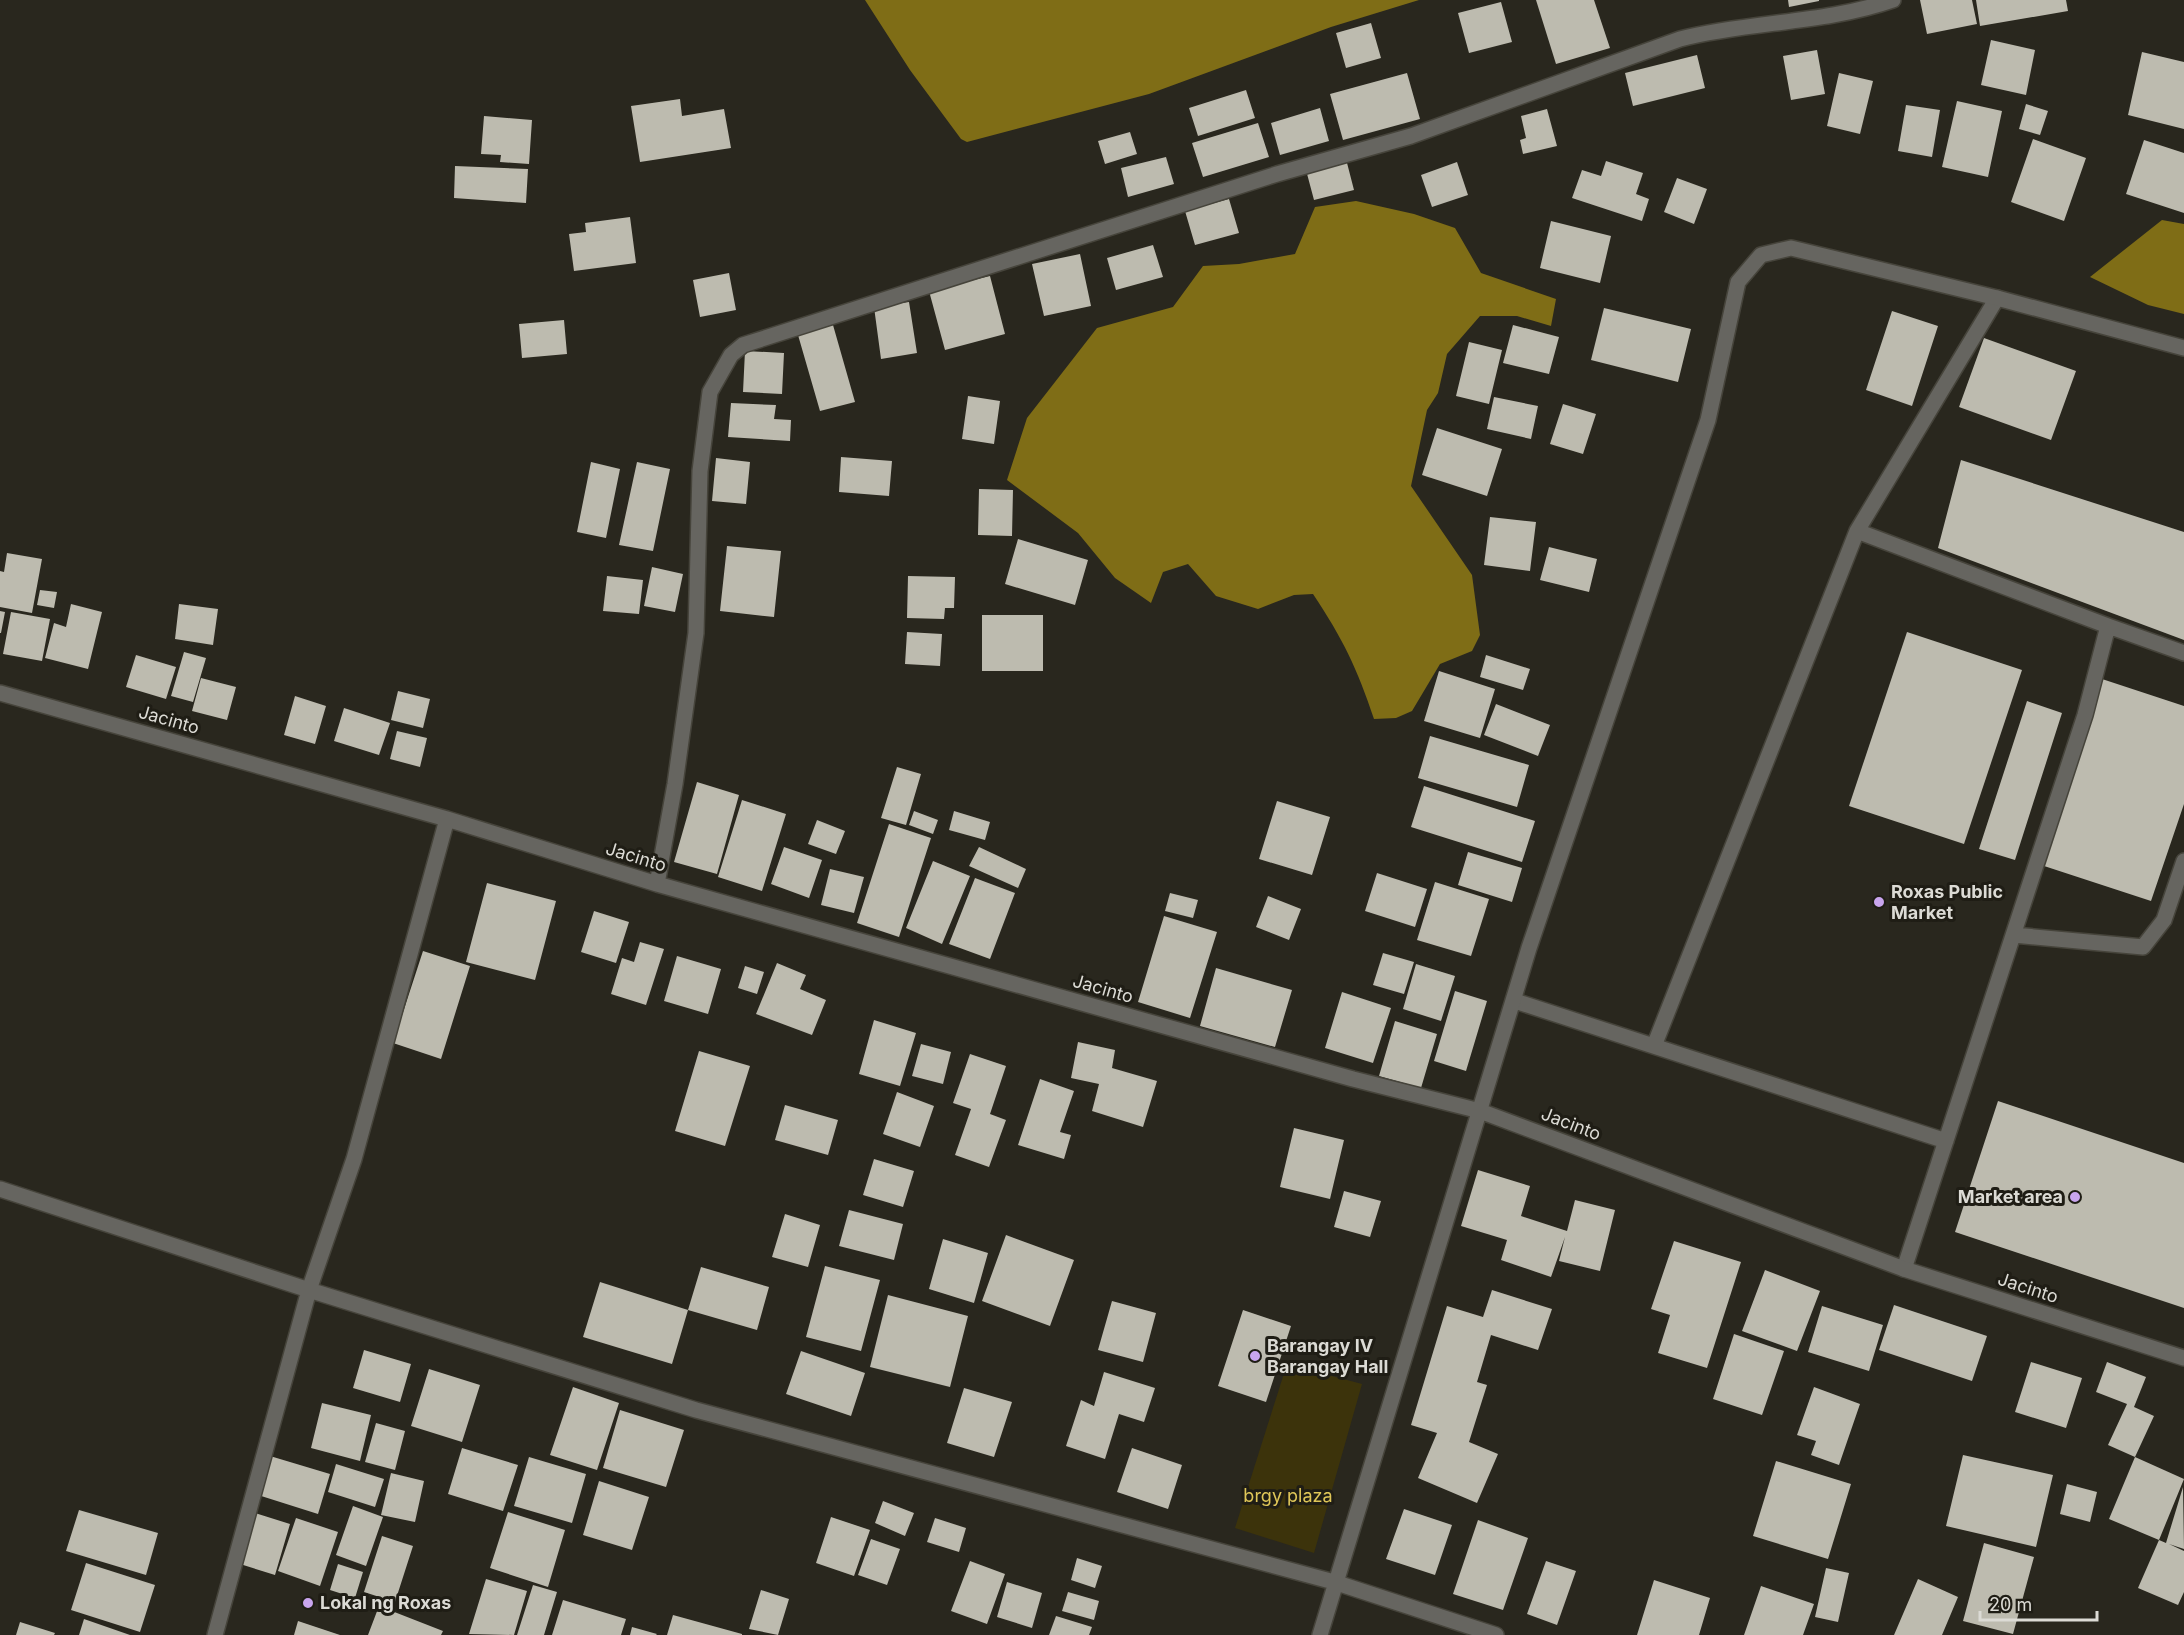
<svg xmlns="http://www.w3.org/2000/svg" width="2184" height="1635" font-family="Inter,sans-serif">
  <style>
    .green { fill: #3c330b }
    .water { fill: #7f6d16 }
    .building { fill: #bdbbaf }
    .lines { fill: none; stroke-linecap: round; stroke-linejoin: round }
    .service-casing { stroke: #46443b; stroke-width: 18 }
    .minor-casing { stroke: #46443b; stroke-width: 18 }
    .service { stroke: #666560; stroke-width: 15 }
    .minor { stroke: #666560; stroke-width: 15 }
    .poi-dot { fill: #c9a5ee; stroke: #1f1d15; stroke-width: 2 }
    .labels { text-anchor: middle; stroke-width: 6; stroke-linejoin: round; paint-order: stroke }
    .street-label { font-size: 18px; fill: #dcdbd5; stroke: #1f1d15 }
    .poi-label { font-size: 18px; font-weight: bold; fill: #dcdbd5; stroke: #1f1d15; text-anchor: start }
    .park-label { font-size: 18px; fill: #dfc658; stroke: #1f1d15 }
  </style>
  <rect width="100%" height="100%" fill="#29271e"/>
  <path class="green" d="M1287 1364 1362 1384 1314 1553 1235 1528Z"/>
  <path class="water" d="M865 0H1419L1331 27 1149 94 967 142 961 139 910 70Z
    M1356 201 1414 214 1455 228 1481 273 1556 299 1551 326 1517 316H1480L1447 354 1438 393 1427 410 1411 486 1472 575 1480 635 1472 651 1440 664 1412 711 1396 718 1374 719C1357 668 1343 639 1313 594L1294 595 1258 609 1216 596 1188 564 1163 572 1151 603 1115 578 1078 533 1007 480 1027 418 1097 328 1173 307 1203 266 1239 264 1295 254 1315 207Z
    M2162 220 2184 224V314L2148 305 2090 277Z"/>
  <path class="building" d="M1536 0H1594L1610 48 1556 64Z
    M1788 0H1819V1L1789 7Z
    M1920 0H1972L1977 24 1927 34Z
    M1976 0H2066L2068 11 1980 26Z
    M1501 2 1512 42 1469 53 1458 13Z
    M1371 23 1381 58 1346 68 1336 33Z
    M1991 40 2035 50 2026 95 1981 85Z
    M1817 50 1825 94 1791 100 1783 56Z
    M2142 52 2184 62V129L2128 115Z
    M1697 55 1705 88 1633 106 1625 73Z
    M1407 73 1420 119 1343 140 1330 94Z
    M1839 73 1873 81 1860 134 1827 126Z
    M1246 90 1255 118 1198 136 1189 108Z
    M680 99 682 116 724 109 731 148 640 162 631 106Z
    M1957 101 2002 111 1988 177 1942 167Z
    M2026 104 2048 111 2040 135 2019 129Z
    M1906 105 1940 110 1932 157 1898 151Z
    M1320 108 1329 141 1280 155 1271 123Z
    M1547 109 1557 146 1523 154 1520 140 1526 138 1521 116Z
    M484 116 532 120 529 164 500 162 501 155 481 154Z
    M1258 123 1269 157 1203 177 1192 143Z
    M1130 132 1137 154 1105 164 1098 141Z
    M2033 139 2086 158 2064 221 2011 202Z
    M2144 140 2184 153V213L2126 194Z
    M1166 157 1174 184 1128 197 1121 168Z
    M1346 159 1354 190 1314 200 1306 170Z
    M1606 161 1643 173 1636 194 1649 199 1642 221 1572 198 1582 170 1601 176Z
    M1457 162 1468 195 1432 207 1421 175Z
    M455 166 528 169 526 203 454 198Z
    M1677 178 1707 189 1694 224 1664 212Z
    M1229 199 1239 233 1195 245 1185 211Z
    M630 217 636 263 574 271 569 234 586 232 585 223Z
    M1551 221 1611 236 1600 283 1540 268Z
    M1153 245 1163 277 1116 290 1107 258Z
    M1080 254 1091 306 1044 316 1032 264Z
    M729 273 736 310 700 317 693 280Z
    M990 276 1005 334 945 350 929 291Z
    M909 302 917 353 881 359 874 307Z
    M1604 308 1691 329 1678 382 1591 360Z
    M1892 311 1938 326 1912 406 1866 390Z
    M564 320 567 354 522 358 519 324Z
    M833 325 855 402 820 411 798 335Z
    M1513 325 1559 337 1549 374 1503 363Z
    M1984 338 2076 371 2051 440 1959 407Z
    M1469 342 1502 350 1489 404 1456 396Z
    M745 351 784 353 782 394 743 392Z
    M968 396 1000 401 994 444 962 439Z
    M1494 397 1538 406 1531 439 1487 429Z
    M731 403 776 405 774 419 791 420 790 441 728 437Z
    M1563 404 1596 414 1583 454 1550 444Z
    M1437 428 1502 449 1487 496 1422 475Z
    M841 457 892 461 889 496 839 492Z
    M716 458 750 462 746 504 712 501Z
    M1961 460 2184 532V640L1938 548Z
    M591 462 620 469 606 538 577 532Z
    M637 462 670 469 653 551 619 545Z
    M979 489 1013 490 1012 536 978 535Z
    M1490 517 1536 522 1530 571 1484 565Z
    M1018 539 1088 560 1075 605 1005 584Z
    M727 546 781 551 774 617 720 611Z
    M1549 547 1597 559 1589 592 1540 580Z
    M7 553 42 559 32 613 0 607V571L4 572Z
    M652 567 683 574 675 612 644 606Z
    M607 576 643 580 639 614 603 611Z
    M908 576 955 577 954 608H945L944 619 907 618Z
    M40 590 57 592 54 608 37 605Z
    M71 604 102 612 88 669 45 658 54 623 66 627Z
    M179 604 218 609 213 645 175 639Z
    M0 611 5 612 1 633H0Z
    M11 612 50 619 42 661 3 654Z
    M982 615H1043V671H982Z
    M907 632 942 634 940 666 905 664Z
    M1907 632 2022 670 1964 844 1849 806Z
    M184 652 206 658 193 702 171 696Z
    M136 655 176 667 166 699 126 687Z
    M1486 655 1530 669 1523 690 1480 677Z
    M1439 671 1495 689 1480 738 1424 721Z
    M201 678 236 687 227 720 192 711Z
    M2102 679 2184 706V804L2151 901 2041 865Z
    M398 691 430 699 423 728 391 720Z
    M295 696 326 706 315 744 284 735Z
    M2027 701 2062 713 2015 860 1979 849Z
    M1496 704 1550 725 1538 756 1484 735Z
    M344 708 390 723 379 755 334 741Z
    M397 731 427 738 420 767 390 759Z
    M1430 736 1529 765 1517 807 1418 778Z
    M897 767 921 774 906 825 881 818Z
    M697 782 739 795 717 874 674 862Z
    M1424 786 1535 821 1522 862 1411 827Z
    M742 800 786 814 762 891 718 877Z
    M1277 801 1330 817 1312 875 1259 859Z
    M914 811 938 820 933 834 909 825Z
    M954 811 990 822 985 840 949 830Z
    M817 820 845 831 836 854 808 844Z
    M889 824 931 838 899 937 857 923Z
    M784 847 822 860 809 898 771 884Z
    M979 847 1026 869 1018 888 969 866Z
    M1468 852 1522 868 1512 902 1458 885Z
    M933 861 970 876 942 944 906 928Z
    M830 869 864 877 854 913 821 905Z
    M1377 873 1427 889 1415 927 1365 911Z
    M975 878 1015 893 990 959 949 944Z
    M1435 882 1489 899 1471 956 1417 940Z
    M487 883 556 901 535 980 466 962Z
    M1170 893 1198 900 1193 918 1165 911Z
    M1268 896 1301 909 1289 940 1256 927Z
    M594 911 629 922 616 963 581 952Z
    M1164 916 1217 932 1190 1018 1138 1002Z
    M640 942 664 949 646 1005 611 994 622 958 634 962Z
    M423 951 470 966 441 1059 393 1043Z
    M1383 953 1414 962 1404 994 1373 985Z
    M677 956 721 969 708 1014 664 1001Z
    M777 963 806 975 800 989 826 1000 812 1035 756 1014Z
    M1416 964 1455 976 1441 1021 1403 1009Z
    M745 966 764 972 757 994 738 988Z
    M1216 968 1292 990 1275 1047 1200 1026Z
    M1455 991 1487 1001 1466 1071 1434 1061Z
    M1342 992 1391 1008 1373 1063 1325 1048Z
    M874 1020 916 1033 900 1086 859 1074Z
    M1395 1021 1437 1034 1421 1088 1379 1076Z
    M1078 1042 1115 1050 1112 1068 1157 1081 1143 1127 1092 1111 1099 1084 1071 1078Z
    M921 1044 951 1052 943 1084 912 1076Z
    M699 1051 750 1066 725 1146 675 1131Z
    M970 1054 1006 1066 990 1114 1006 1120 989 1167 955 1155 971 1109 953 1103Z
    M1040 1079 1074 1091 1060 1132 1071 1135 1064 1159 1018 1145Z
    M897 1092 934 1106 920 1147 883 1134Z
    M1998 1101 2184 1163V1308L1955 1232Z
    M785 1105 838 1120 828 1155 775 1140Z
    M1294 1128 1344 1140 1330 1199 1280 1187Z
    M874 1159 914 1171 903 1207 863 1195Z
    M1478 1170 1530 1186 1521 1216 1567 1231 1575 1200 1615 1210 1600 1271 1559 1261 1565 1237 1551 1277 1501 1260 1507 1240 1461 1226Z
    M1344 1191 1381 1201 1370 1237 1334 1227Z
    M849 1210 903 1224 894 1260 839 1246Z
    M785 1214 820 1225 808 1267 772 1257Z
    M1006 1235 1074 1260 1050 1326 982 1301Z
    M943 1239 988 1253 974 1303 929 1289Z
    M1674 1241 1741 1262 1707 1368 1658 1353 1670 1315 1651 1309Z
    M825 1266 880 1280 861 1351 806 1337Z
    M701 1267 769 1287 757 1330 688 1310Z
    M1765 1270 1820 1291 1797 1351 1742 1331Z
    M600 1282 688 1310 672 1364 583 1337Z
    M1492 1290 1552 1309 1538 1350 1491 1335 1477 1382 1487 1385 1469 1442 1498 1454 1477 1503 1418 1478 1437 1433 1411 1425 1447 1306 1483 1317Z
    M888 1295 968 1316 950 1387 870 1367Z
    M1112 1301 1156 1313 1143 1362 1098 1350Z
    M1894 1305 1987 1336 1972 1381 1879 1350Z
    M1822 1306 1883 1325 1869 1371 1808 1352Z
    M1243 1310 1291 1326 1266 1402 1218 1386Z
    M1734 1334 1784 1351 1762 1415 1713 1399Z
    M364 1350 411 1364 400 1402 353 1388Z
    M801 1351 865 1373 851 1416 786 1394Z
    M2031 1362 2082 1378 2066 1428 2015 1412Z
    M2107 1362 2146 1377 2134 1407 2154 1416 2135 1457 2108 1445 2127 1404 2096 1392Z
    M429 1369 480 1385 462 1442 411 1426Z
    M1104 1372 1155 1388 1144 1422 1119 1414 1105 1459 1066 1446 1081 1400 1094 1406Z
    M573 1387 619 1403 597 1470 550 1455Z
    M1814 1387 1860 1404 1839 1465 1811 1455 1816 1441 1797 1435Z
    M964 1388 1012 1402 994 1457 947 1443Z
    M322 1403 371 1415 360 1461 311 1448Z
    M620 1410 684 1430 666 1487 603 1468Z
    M376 1423 405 1431 395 1470 365 1462Z
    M462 1448 518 1465 503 1511 448 1494Z
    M1132 1448 1182 1465 1168 1509 1117 1492Z
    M1963 1455 2053 1475 2036 1547 1946 1526Z
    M270 1456 330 1474 318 1514 258 1495Z
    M529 1457 586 1474 572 1523 514 1506Z
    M2135 1457 2184 1479 2159 1540 2109 1519Z
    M1776 1461 1851 1484 1828 1559 1753 1536Z
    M336 1464 384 1479 375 1507 328 1492Z
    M391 1473 424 1481 415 1522 381 1515Z
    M599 1481 649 1497 632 1550 583 1535Z
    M2067 1484 2097 1492 2090 1522 2060 1514Z
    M2183 1487 2184 1549 2169 1544 2184 1551V1592L2178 1605 2138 1588 2159 1540 2166 1543Z
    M883 1501 914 1513 905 1536 875 1523Z
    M353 1506 383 1517 366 1566 336 1555Z
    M1404 1509 1452 1525 1435 1575 1386 1559Z
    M79 1510 158 1533 146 1575 66 1551Z
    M508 1512 565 1530 548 1587 490 1568Z
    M255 1513 290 1524 275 1575 240 1564Z
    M831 1517 870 1530 854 1576 816 1563Z
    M296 1518 338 1532 320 1586 278 1571Z
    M935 1518 966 1528 959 1552 927 1542Z
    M1478 1520 1528 1538 1503 1610 1453 1594Z
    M382 1536 413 1546 395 1602 364 1592Z
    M871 1539 900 1549 887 1585 858 1575Z
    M1984 1543 2034 1557 2013 1634 1963 1621Z
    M1077 1558 1102 1566 1095 1588 1071 1580Z
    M970 1561 1005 1574 987 1624 951 1611Z
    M1546 1561 1576 1571 1557 1625 1527 1614Z
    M86 1563 155 1585 140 1632 71 1610Z
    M338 1564 363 1572 355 1598 330 1590Z
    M1826 1568 1849 1573 1838 1622 1815 1617Z
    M486 1579 527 1591 514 1635 469 1634Z
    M1918 1579 1958 1597 1942 1635H1894Z
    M1654 1580 1710 1598 1699 1635H1637Z
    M1007 1582 1042 1593 1032 1628 997 1617Z
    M533 1585 557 1592 544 1635H517Z
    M1761 1586 1814 1604 1803 1635H1744Z
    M761 1590 789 1599 778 1635 749 1629Z
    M1068 1592 1099 1601 1094 1620 1062 1611Z
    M563 1600 626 1619 621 1635H552Z
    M379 1606 443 1631 441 1635H368Z
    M673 1615 742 1634V1635H667Z
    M1056 1616 1092 1627 1089 1635H1049Z
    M84 1619 130 1635H79Z
    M298 1621 340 1635H294Z
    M20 1622 55 1633 54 1635H16Z
    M632 1627 657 1634 656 1635H630Z"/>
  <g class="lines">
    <defs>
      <path id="service" d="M1857 531 2108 626
        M2014 935 2143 947 2164 920 2184 861
        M1515 1001 1946 1141
        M1654 1046 1857 531 1997 298
        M1904 1269 2085 715 2108 626 2184 653"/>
      <path id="minor" d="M0 693 447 819 657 884 1353 1079 1480 1111 1904 1269 2184 1358
        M657 884 675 784 696 633 700 471 710 392 731 355 743 345 1277 174 1411 136 1680 39C1750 21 1824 24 1893 0
        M0 1189 309 1290 696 1410 1334 1582 1496 1635
        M215 1635 309 1290 354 1159 447 819
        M1320 1635 1529 948 1708 420 1738 282 1761 255 1791 248 1997 298 2184 348"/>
    </defs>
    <use href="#service" class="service-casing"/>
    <use href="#minor" class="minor-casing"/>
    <use href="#service" class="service"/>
    <use href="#minor" class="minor"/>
  </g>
  <g class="poi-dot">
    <circle cx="1879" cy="902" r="6"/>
    <circle cx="2075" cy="1197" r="6"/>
    <circle cx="1255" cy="1356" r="6"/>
    <circle cx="308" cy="1603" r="6"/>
  </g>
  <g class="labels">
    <g class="street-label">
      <text transform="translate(169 720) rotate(16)" y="6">Jacinto</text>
      <text transform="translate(636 857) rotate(17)" y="6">Jacinto</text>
      <text transform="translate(1103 989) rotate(16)" y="6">Jacinto</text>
      <text transform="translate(1571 1124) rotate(21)" y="6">Jacinto</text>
      <text transform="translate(2028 1288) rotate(18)" y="6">Jacinto</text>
    </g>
    <g class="poi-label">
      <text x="1891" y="898">Roxas Public<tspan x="1891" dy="21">Market</tspan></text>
      <text x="2063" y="1203" text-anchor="end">Market area</text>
      <text x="1267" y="1352">Barangay IV<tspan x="1267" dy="21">Barangay Hall</tspan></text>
      <text x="320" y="1609">Lokal ng Roxas</text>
    </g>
    <g class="park-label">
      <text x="1288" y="1502">brgy plaza</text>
    </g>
  </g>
  <path d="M1980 1611v9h117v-9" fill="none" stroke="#dcdbd5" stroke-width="3"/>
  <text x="1989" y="1611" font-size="18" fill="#dcdbd5" stroke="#1f1d15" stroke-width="4.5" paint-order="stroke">20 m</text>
</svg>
